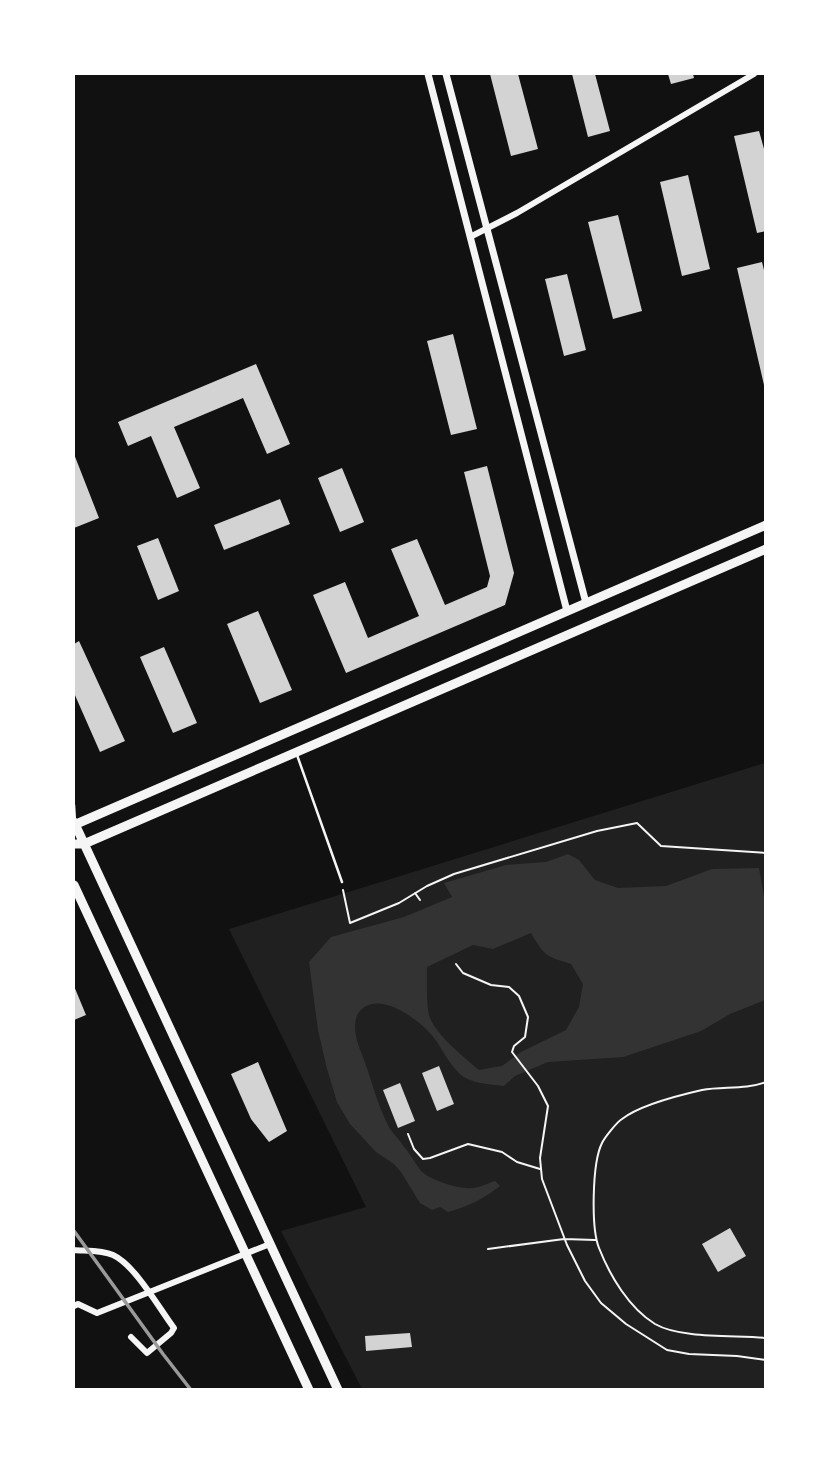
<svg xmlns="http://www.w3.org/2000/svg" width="839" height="1463" font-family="Lato,sans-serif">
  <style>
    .green { fill: #202020 }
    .water { fill: #333; fill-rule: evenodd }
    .building { fill: #d3d3d3 }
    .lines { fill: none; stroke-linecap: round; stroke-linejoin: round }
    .path { stroke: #f5f5f5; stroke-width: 2 }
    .service { stroke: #f5f5f5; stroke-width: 2.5 }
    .minor { stroke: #f5f5f5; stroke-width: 6 }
    .tertiary { stroke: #f5f5f5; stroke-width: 7 }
    .primary { stroke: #f5f5f5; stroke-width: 9 }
    .rail { stroke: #9a9a9a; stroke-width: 3.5 }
  </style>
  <rect width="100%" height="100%" fill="#111"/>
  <path class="green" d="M765 763V1389H362L281 1231 366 1207 229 929Z"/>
  <path class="water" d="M568 854 579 860 595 880 618 888 666 886 712 869 759 868 766 908 765 1000 730 1014 701 1031 623 1057 548 1062 515 1076 504 1086C490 1084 470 1084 459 1073 447 1062 441 1045 430 1033 417 1019 379 990 360 1011 351 1021 356 1040 361 1052 371 1076 376 1103 389 1127 393 1134 398 1138 402 1144 409 1152 414 1162 421 1171 430 1180 460 1190 474 1188 481 1187 488 1183 495 1181L500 1186C485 1198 467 1207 448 1212L440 1207 432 1210 420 1203 401 1172 394 1164 376 1152 350 1124 337 1102 327 1069 318 1030 309 962 331 937 404 917 452 897 444 883 506 865 546 862ZM531 933C545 957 546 956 571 964L583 984 579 1007 566 1030 521 1052 502 1066 479 1070C464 1057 438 1037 430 1018 426 1008 427 980 427 967L473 945 493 949Z"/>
  <path class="building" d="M490 74H518L538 149 511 156Z
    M572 74H595L610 131 588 137Z
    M668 74H693L694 78 671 84Z
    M759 131 766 156V231L757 233 734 136Z
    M688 175 710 269 682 276 660 182Z
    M618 215 642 311 613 319 588 222Z
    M762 262 766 278 764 385 737 268Z
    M567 274 586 350 564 356 545 279Z
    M453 334 477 429 451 435 427 341Z
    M256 364 290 444 267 454 243 398 174 427 200 488 177 498 151 436 128 446 118 422Z
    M74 454 99 518 74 528Z
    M487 466 514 573 505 605 346 673 313 595 345 582 368 638 419 616 391 549 417 539 445 605 487 587 490 576 464 472Z
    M342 468 364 522 340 532 318 478Z
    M280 499 290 524 224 550 214 525Z
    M158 538 179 591 158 600 137 546Z
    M258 611 292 690 260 703 227 624Z
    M79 641 125 741 100 752 74 693V644Z
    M164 647 197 723 173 733 140 657Z
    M74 986 86 1015 74 1020Z
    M258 1062 287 1131 269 1142 251 1119 231 1074Z
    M439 1066 454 1104 437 1111 422 1073Z
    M400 1083 415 1121 398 1128 383 1090Z
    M730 1228 746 1256 718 1272 702 1244Z
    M410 1333 412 1347 366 1351 365 1336Z"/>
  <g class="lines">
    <path class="path" d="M343 890 350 923 399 903 427 886 454 874 597 831 637 823 661 846 766 853
      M415 893 420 900
      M456 964 463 973 491 985 509 987 519 996 528 1017 525 1037 514 1046 512 1052 538 1086 548 1106 540 1158 542 1179 567 1245 585 1281 601 1303 626 1324 667 1350 689 1354 737 1356 766 1360
      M766 1082C745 1090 723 1086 702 1090 680 1095 640 1105 622 1119 617 1122 605 1137 602 1143 592 1163 591 1228 599 1248 610 1276 629 1308 655 1324 681 1339 735 1335 766 1338
      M408 1134 414 1149 423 1159 430 1158 468 1144 502 1152 517 1162 540 1169
      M488 1249 564 1239 595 1240"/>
    <path class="service" d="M297 755 342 882
      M74 805 75 821"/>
    <path class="minor" d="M470 237 517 213 754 74
      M74 1250C85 1251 102 1250 113 1255 135 1265 159 1308 174 1328L171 1333 147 1353 131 1337
      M74 1306 78 1304 97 1313 270 1244"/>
    <path class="tertiary" d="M428 74 567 611
      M446 74 586 603"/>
    <path class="primary" d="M74 822 338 1390
      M74 825 766 525
      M74 844H84L766 549
      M74 885 309 1390"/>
    <path class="rail" d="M74 1231 163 1354 191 1390"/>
  </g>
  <rect width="839" height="1463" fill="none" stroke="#ffffff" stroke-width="150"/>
</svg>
